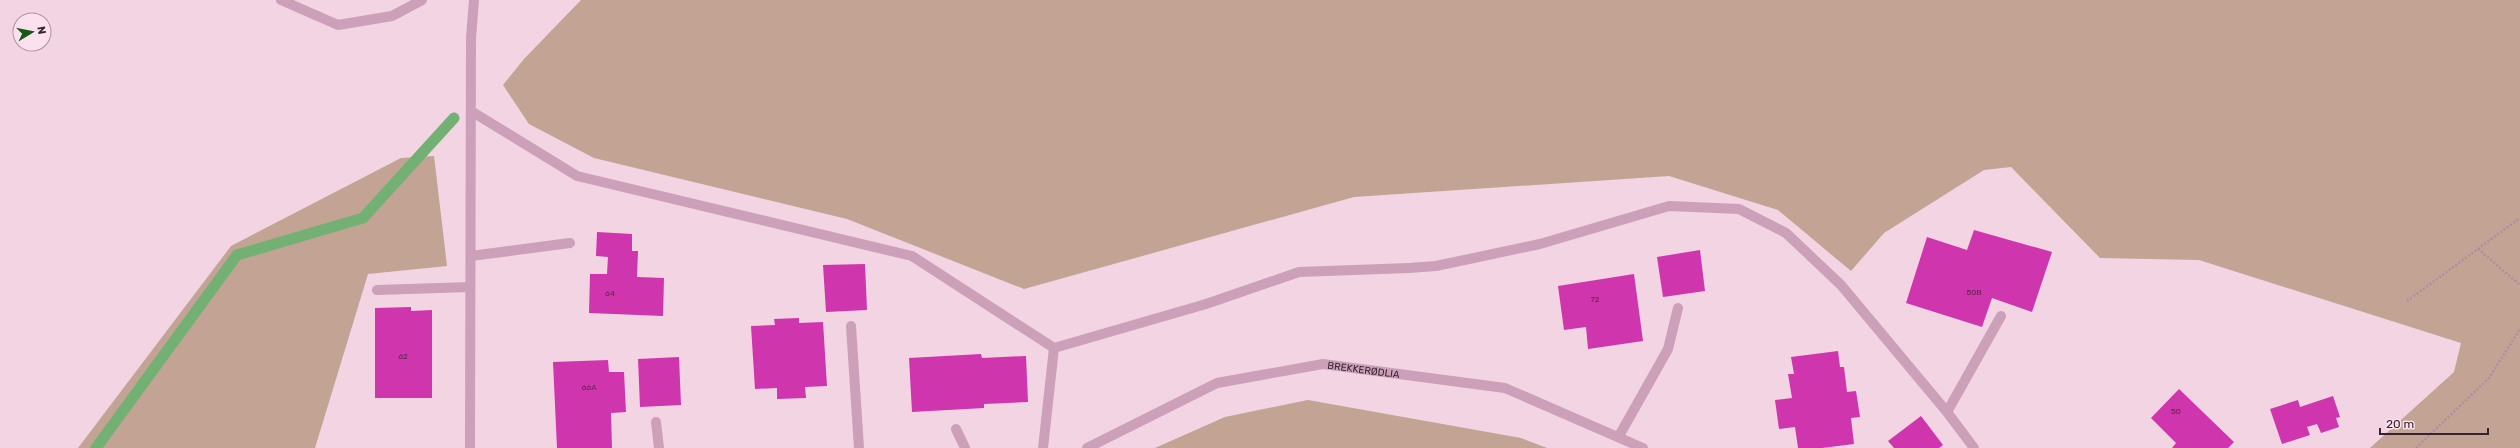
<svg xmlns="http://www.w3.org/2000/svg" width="2520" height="448" font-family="Rubik,sans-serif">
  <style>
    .green { fill: #c2a394 }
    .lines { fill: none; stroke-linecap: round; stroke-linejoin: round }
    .stream { stroke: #72b173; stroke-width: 11 }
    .building { fill: #cf35ac }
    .path { stroke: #b68aa4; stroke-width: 2.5; stroke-dasharray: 2 2; stroke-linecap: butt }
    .lane { stroke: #cba0b8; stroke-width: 10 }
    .street { stroke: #cba0b8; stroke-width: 10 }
    .labels { text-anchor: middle; stroke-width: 3; stroke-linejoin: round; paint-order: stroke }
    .number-label { font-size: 8px; fill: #5b284e }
    .street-label { font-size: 10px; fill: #34242f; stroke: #fae1ed }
  </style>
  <rect width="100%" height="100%" fill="#f2d4e3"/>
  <path class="green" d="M581 0H2520V448H2370L2454 372 2461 343 2199 260 2100 258 2011 167 1984 170 1884 233 1851 271 1778 210 1669 176 1354 197 1024 289 847 219 594 158 529 124 503 85 524 59Z
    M434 156 447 266 368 274 315 448H78L231 246 401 158Z
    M1308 400 1521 438 1547 448H1155L1225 417Z"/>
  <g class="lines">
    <path class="stream" d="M96 448 237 255 363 218 454 118"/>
  </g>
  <path class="building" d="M1974 230 2052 252 2032 312 1992 298 1982 327 1906 303 1927 237 1967 250Z
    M597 232 632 234V251H638L637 277 664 278 663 316 589 313 590 274H607L608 257 596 256Z
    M1700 250 1705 291 1663 297 1657 257Z
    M865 264 867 310 826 312 823 265Z
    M1634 274 1643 341 1588 349 1586 327 1564 330 1558 286Z
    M411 307V311L432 310V398H375V308Z
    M799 318V323L823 322 827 386 805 387 806 398 777 399V388L755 389 751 326 775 325 774 319Z
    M1838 351 1840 367H1844L1847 392 1856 391 1860 417 1851 418 1854 444 1822 448H1798L1795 427 1779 429 1775 400 1792 398 1788 374H1794L1791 357Z
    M981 354 982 358 1026 356 1028 402 984 404V408L912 412 909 358Z
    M679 357 681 405 640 407 638 359Z
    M608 360 609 372H624L626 412 611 413 612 448H557L553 362Z
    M2179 389 2234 442 2228 448H2172L2176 443 2151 418Z
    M2333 396 2340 417 2336 418 2339 427 2321 433 2317 424 2307 427 2310 435 2282 444 2270 409 2298 400 2300 407Z
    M1921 416 1943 445 1939 448H1894L1888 441Z"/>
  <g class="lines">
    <path class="path" d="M2478 249 2520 285
      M2407 301 2520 218
      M2416 448 2489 378 2520 329"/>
    <path class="lane" d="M281 0 338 25 392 16 422 0
      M471 111 577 176 912 256 1054 348 1043 448
      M471 256 570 243
      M377 290 470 287
      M851 326 859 448
      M1054 348 1206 304 1299 272 1409 268
      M1947 412 2001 316
      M656 422 659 448
      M956 429 965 448
      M1619 436 1668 349 1678 308"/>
    <g class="street">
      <path d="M1409 268 1436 266 1540 244 1669 206 1739 209 1786 233 1841 285 1947 412 1974 448"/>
      <path d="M470 448 471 38 474 0"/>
      <path id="s1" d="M1087 448 1217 383 1323 364 1505 388 1643 448"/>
    </g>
  </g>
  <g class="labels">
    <g class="number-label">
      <text x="1974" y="295">50B</text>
      <text x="610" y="296">64</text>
      <text x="1595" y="302">72</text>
      <text x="403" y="359">62</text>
      <text x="589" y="390">66A</text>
      <text x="2176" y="414">50</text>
    </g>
    <g class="street-label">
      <text dy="4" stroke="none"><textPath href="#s1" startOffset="294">BREKKERØDLIA</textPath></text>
    </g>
  </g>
  <g transform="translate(32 32) rotate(80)"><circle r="19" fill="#fae1ed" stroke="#ab95a1"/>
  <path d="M0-3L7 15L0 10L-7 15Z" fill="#17581a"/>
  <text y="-6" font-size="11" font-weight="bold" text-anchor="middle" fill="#34242f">N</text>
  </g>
  <path d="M2380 428v6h108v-6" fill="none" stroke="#34242f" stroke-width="2"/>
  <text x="2386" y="428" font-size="12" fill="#34242f" stroke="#fae1ed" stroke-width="3" paint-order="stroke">20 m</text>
</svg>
